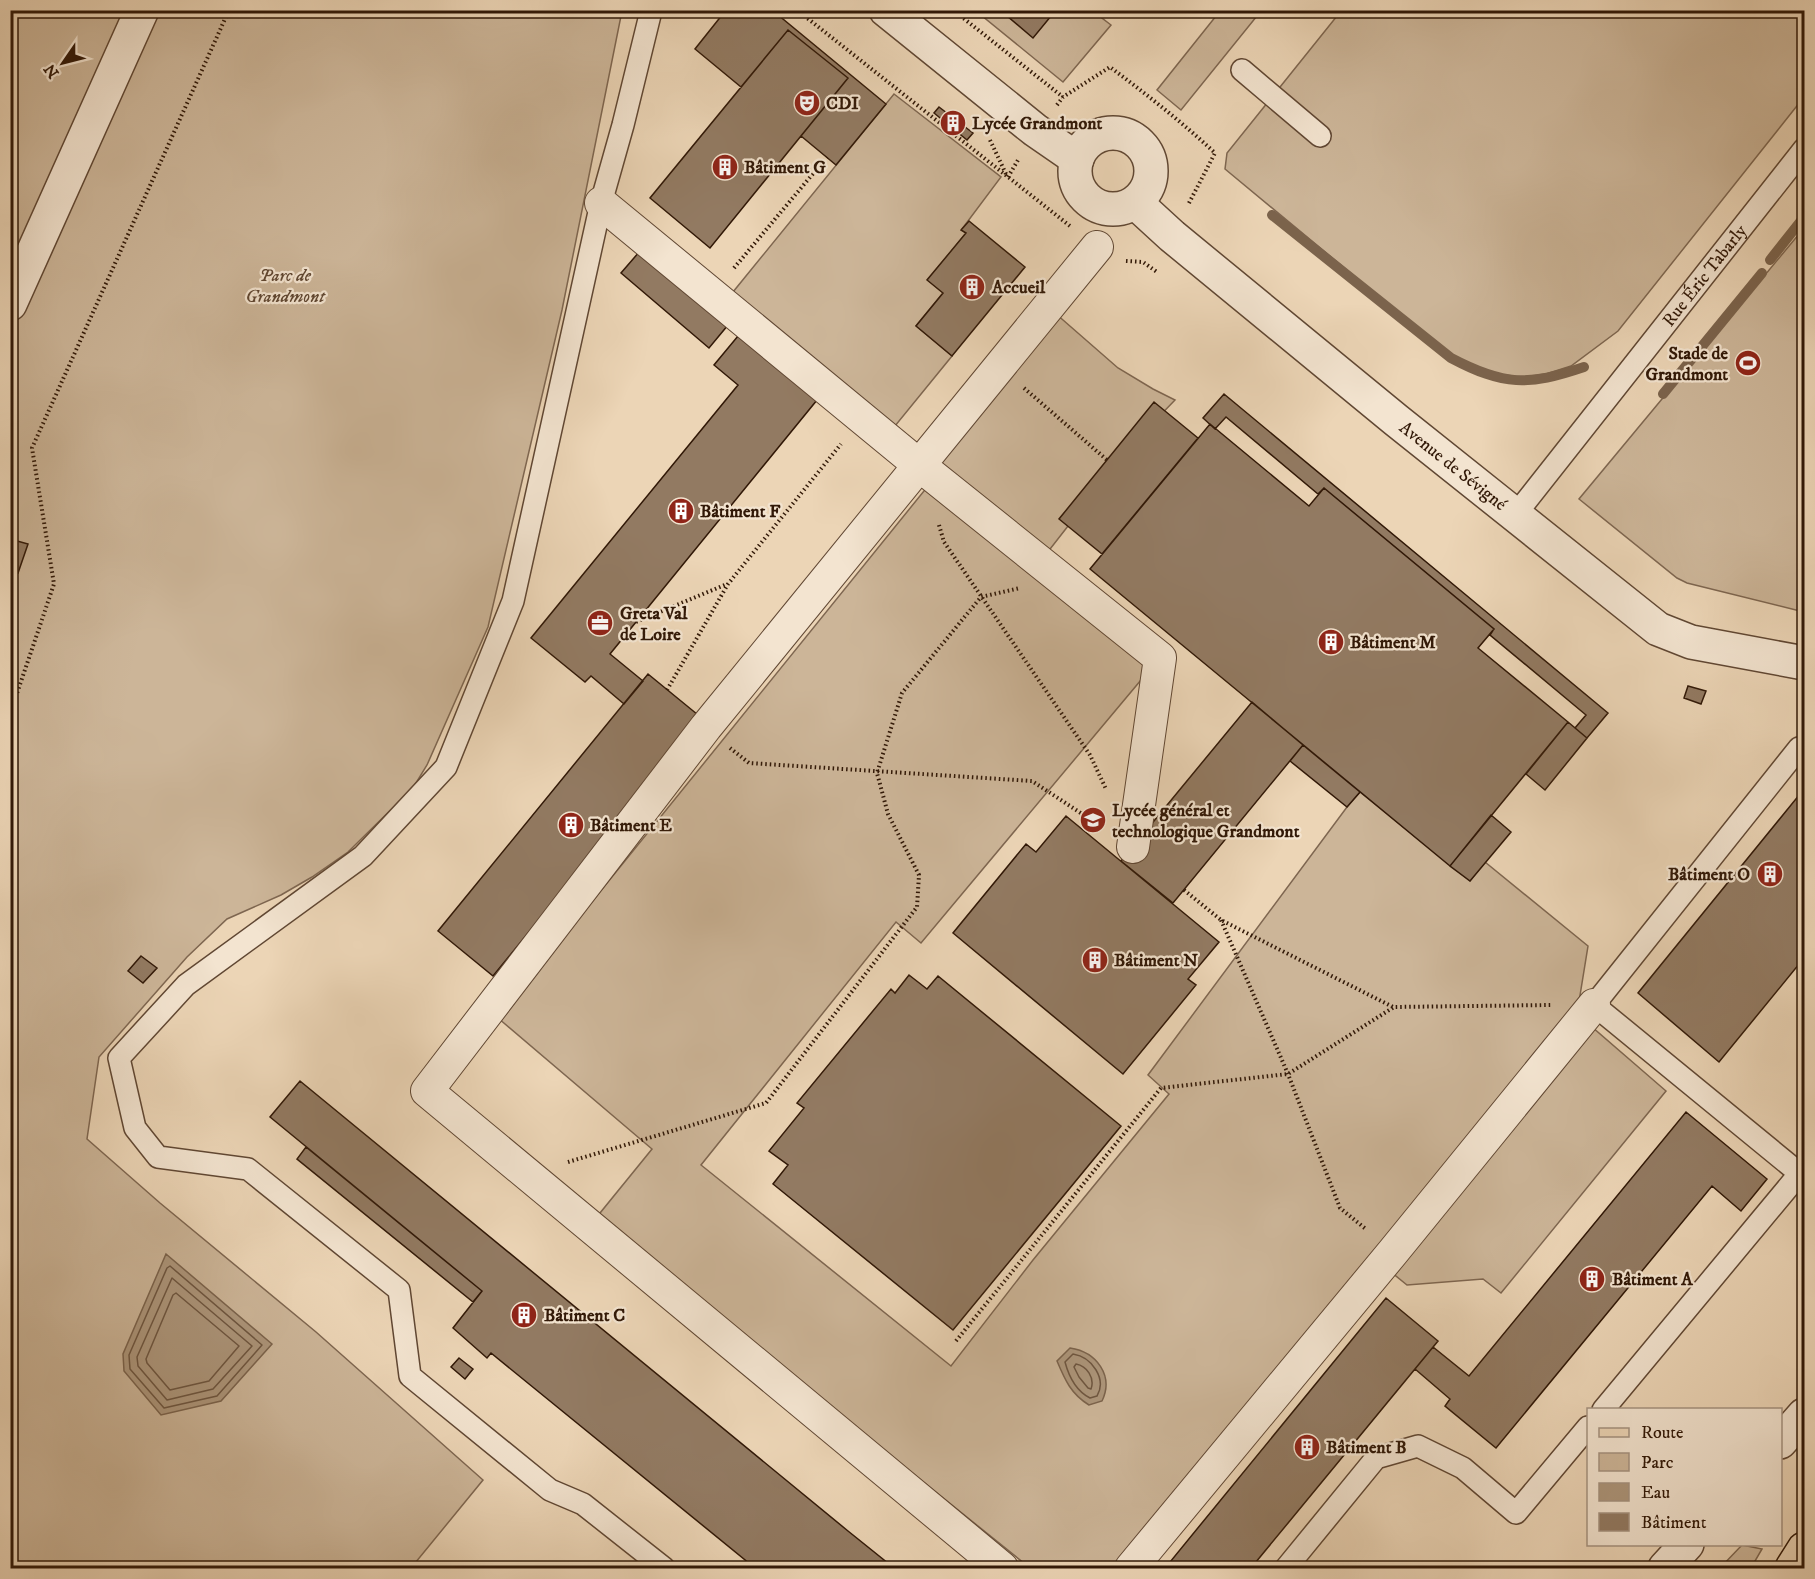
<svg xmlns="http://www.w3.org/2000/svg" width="1815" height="1579" font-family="'IM FELL DW Pica',serif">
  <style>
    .green { fill: #ccb598; stroke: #7e6650; stroke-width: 1.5 }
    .water { fill: #ac957a; stroke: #7b634c; stroke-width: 1.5 }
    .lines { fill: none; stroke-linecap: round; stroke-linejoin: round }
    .shore { stroke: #6e5640; stroke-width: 1.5 }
    .stream { stroke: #7b634c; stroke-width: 10 }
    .building { fill: #927a62; stroke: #311807; stroke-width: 1.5 }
    .service-casing { stroke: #604733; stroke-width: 24 }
    .pedestrian-casing { stroke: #604733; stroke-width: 34 }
    .minor-casing { stroke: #604733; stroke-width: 36 }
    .tertiary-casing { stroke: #604733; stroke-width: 36 }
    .primary-casing { stroke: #311807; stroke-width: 36 }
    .path { stroke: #311807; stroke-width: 4; stroke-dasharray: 1.5 3; stroke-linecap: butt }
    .service { stroke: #f3e4d0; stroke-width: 21 }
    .pedestrian { stroke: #f3e4d0; stroke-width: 32 }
    .minor { stroke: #f3e4d0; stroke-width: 33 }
    .tertiary { stroke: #f3e4d0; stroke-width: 33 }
    .primary { stroke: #ecd5b6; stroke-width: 33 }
    .labels { text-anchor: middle; stroke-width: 4.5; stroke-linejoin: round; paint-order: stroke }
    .poi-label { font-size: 18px; font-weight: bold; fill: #311807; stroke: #f3e4d0; text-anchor: start }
    .park-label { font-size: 18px; font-style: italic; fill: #604732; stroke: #f3e4d0 }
    .street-label { font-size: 18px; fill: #311807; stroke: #f3e4d0 }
  </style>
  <rect width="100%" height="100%" fill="#ecd5b6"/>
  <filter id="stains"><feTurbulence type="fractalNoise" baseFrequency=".00333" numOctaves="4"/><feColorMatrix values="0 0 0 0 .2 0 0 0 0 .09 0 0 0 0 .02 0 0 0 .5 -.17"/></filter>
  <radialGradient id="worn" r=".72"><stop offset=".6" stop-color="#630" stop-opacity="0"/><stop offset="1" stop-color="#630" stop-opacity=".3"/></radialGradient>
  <path class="green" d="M11 11H622L562 310 488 627 427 765 413 788 348 852 312 877 281 895 227 919 187 957 99 1057 87 1139 160 1203 316 1332 483 1480 411 1568H11Z
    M976 11H1107L1102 18 1111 25 1063 82Z
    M1220 11H1261L1181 110 1157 90Z
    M1341 11H1804V97L1618 331 1571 366 1546 374 1522 377 1497 374 1478 367 1453 356 1435 343 1225 169 1227 153Z
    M894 94 1001 177 962 229 966 233 928 280 943 293 916 326 952 356 895 426 733 292Z
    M1804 228V612L1687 583 1677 578 1579 499Z
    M1055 313 1118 368 1153 389 1175 400 1060 519 1068 526 1047 553 937 465Z
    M928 486 1151 668 921 943 896 922 701 1165 951 1366 1033 1260 1169 1094 1148 1075 1347 807 1360 792 1470 881 1485 862 1588 946 1577 1014 1666 1091 1501 1293 1483 1279 1407 1285 1375 1259 1118 1568H1030L596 1218 652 1149 498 1018Z
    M1742 1545 1762 1549 1751 1568H1720Z"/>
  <path class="water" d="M166 1254 272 1344 221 1401 161 1415 124 1371 123 1354Z
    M1070 1348C1097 1352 1114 1376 1102 1401L1089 1405C1071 1394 1065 1380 1057 1361Z"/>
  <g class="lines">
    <path class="shore" d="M170 1266 262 1345 217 1396 164 1408 130 1369 129 1355 167 1268Z
      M172 1278 252 1346 213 1389 167 1400 138 1366 137 1357Z
      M176 1293 239 1346 209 1381 170 1390 147 1363 146 1359 173 1295Z
      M1073 1354C1092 1357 1107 1379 1097 1396L1090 1398C1076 1391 1069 1377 1065 1362Z
      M1076 1364C1087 1366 1095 1378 1091 1389L1088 1388 1079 1377 1074 1367Z"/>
    <path class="stream" d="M1272 215 1451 358C1504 386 1528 386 1584 367
      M1770 260 1804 217
      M1663 394 1762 273"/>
  </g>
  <path class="building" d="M726 10H772L886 104 836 165 801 136 848 78 788 30 741 87 695 49Z
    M1000 10H1056L1033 38Z
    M788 30 848 78 710 248 650 198Z
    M939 107 973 133 967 140 934 113Z
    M969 221 1025 267 952 356 916 326 943 293 927 280 966 233 961 230Z
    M640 251 728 325 709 348 621 273Z
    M738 336 817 400 610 654 643 681 624 704 591 676 585 682 531 638 738 385 714 365Z
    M1224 394 1608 713 1587 738 1575 728 1586 715 1490 635 1494 629 1324 488 1318 494 1226 417 1215 429 1203 418Z
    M1154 402 1198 438 1102 554 1059 519Z
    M1210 424 1309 506 1324 488 1494 629 1478 648 1568 722 1450 866 1090 569Z
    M10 539 28 544 18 573 10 571Z
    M648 674 703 719 493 976 438 931Z
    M1688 686 1706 691 1701 704 1684 698Z
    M1252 702 1303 745 1173 903 1121 861Z
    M1568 722 1587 738 1545 790 1526 774Z
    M1303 745 1360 792 1347 807 1290 761Z
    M1804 789V958L1719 1062 1638 993Z
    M1491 815 1511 832 1470 881 1450 866Z
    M1066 816 1219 942 1188 979 1196 985 1123 1074 953 933 1026 844 1036 852Z
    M141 956 157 968 143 983 128 971Z
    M909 975 927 989 938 976 1121 1126 953 1330 773 1184 788 1165 769 1151 804 1108 797 1103 891 989 895 993Z
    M300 1081 848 1531 894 1568H755L491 1353 487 1358 453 1328 482 1291 270 1117Z
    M1686 1112 1767 1179 1741 1211 1712 1186 1496 1448 1445 1406 1450 1399 1415 1369 1433 1347 1469 1376Z
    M306 1147 482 1291 473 1302 297 1159Z
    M1386 1298 1438 1341 1251 1568H1178L1170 1562Z
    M459 1358 473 1369 465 1379 451 1367Z"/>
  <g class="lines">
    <defs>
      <g id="service">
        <path d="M649 10 650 15 623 125 601 203 513 601 446 767 363 856 186 985 119 1058 135 1128 158 1157 248 1169 399 1290 410 1376 550 1490 583 1504 664 1568"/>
        <path d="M1242 70 1320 136"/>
        <path id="s1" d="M1516 514 1804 149"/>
        <path d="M1799 748 1594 1005 1804 1177"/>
        <path d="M1603 1410 1800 1173"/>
        <path d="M1286 1568 1376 1458 1418 1446 1463 1468 1516 1513 1588 1427"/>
      </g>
      <path id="pedestrian" d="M601 203 919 465 1160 658 1133 847
        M1002 1568 427 1091 706 727 1097 247
        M1131 1568 1393 1252 1594 1005"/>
      <path id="minor" d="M1780 1442 1804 1415
        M1665 1568 1687 1544"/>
      <g id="tertiary">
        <path d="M886 10 1035 130 1077 159"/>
        <circle cx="1113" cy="171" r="38"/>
        <path id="s2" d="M1136 203 1172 236 1396 420 1658 629 1691 642 1804 663"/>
        <path d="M10 304 142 10"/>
      </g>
      <path id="primary" d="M1792 1568 1804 1549"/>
    </defs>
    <use href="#service" class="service-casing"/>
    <use href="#pedestrian" class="pedestrian-casing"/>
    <use href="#minor" class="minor-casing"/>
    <use href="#tertiary" class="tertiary-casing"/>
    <use href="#primary" class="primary-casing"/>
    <path class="path" d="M797 10 1070 226
      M953 10 1063 97
      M1057 105 1063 97 1110 67C1146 94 1182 122 1215 153L1188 205
      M990 140 1006 174
      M1008 177 1018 160
      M1126 261 1143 262 1157 272
      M734 268 827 157
      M1024 388 1107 460
      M939 525 944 542 1090 755 1106 789
      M636 622 727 584
      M667 690 728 584 841 444
      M10 714 54 584 32 448 229 10
      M730 748 749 763 1032 781 1102 827
      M1184 890 1221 920 1393 1007
      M1221 920 1288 1074 1340 1208 1367 1230
      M568 1162 766 1103 917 907 919 875 888 814 877 773 902 693 981 597 1020 588
      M956 1341 1161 1088 1288 1074 1394 1007 1551 1005"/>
    <use href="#service" class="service"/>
    <use href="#pedestrian" class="pedestrian"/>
    <use href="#minor" class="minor"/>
    <use href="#tertiary" class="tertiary"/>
    <use href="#primary" class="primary"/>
  </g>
  <defs>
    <symbol id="theatre-disc" viewBox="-11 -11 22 22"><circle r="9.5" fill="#8f2418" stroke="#f3e4d0"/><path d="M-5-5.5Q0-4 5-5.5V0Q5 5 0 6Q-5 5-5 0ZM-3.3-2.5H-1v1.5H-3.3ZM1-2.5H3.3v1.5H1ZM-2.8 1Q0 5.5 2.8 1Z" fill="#fff"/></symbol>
    <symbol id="building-disc" viewBox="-11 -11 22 22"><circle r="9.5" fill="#8f2418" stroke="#f3e4d0"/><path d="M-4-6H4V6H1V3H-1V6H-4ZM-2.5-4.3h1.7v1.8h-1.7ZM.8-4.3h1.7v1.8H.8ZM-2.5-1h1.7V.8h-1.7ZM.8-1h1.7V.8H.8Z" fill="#fff"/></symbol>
    <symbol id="stadium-disc" viewBox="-11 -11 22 22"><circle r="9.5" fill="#8f2418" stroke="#f3e4d0"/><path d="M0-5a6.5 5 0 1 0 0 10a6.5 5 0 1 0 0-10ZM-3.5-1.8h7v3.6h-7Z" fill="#fff"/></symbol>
    <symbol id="office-disc" viewBox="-11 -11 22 22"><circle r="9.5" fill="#8f2418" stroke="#f3e4d0"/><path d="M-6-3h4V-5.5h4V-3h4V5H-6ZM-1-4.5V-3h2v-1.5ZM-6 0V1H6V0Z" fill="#fff"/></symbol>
    <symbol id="school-disc" viewBox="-11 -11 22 22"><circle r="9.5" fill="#8f2418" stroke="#f3e4d0"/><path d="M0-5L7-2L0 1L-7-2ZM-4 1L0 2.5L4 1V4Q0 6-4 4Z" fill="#fff"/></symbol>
  </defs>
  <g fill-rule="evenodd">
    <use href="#theatre-disc" x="792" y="88" width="30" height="30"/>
    <use href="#building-disc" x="938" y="108" width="30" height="30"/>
    <use href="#building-disc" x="710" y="152" width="30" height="30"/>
    <use href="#building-disc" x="957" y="272" width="30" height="30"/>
    <use href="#stadium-disc" x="1733" y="348" width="30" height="30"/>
    <use href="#building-disc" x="666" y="496" width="30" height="30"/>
    <use href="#office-disc" x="585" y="608" width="30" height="30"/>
    <use href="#building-disc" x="1316" y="627" width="30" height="30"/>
    <use href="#school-disc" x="1078" y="805" width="30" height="30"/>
    <use href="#building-disc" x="556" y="810" width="30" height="30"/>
    <use href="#building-disc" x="1755" y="859" width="30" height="30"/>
    <use href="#building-disc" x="1080" y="945" width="30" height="30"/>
    <use href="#building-disc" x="1577" y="1264" width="30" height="30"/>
    <use href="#building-disc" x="509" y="1300" width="30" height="30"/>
    <use href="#building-disc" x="1292" y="1432" width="30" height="30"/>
  </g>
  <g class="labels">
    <g class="poi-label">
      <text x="826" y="109">CDI</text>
      <text x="972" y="129">Lycée Grandmont</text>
      <text x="744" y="173">Bâtiment G</text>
      <text x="992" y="293">Accueil</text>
      <text x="1728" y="359" text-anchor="end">Stade de<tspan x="1728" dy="21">Grandmont</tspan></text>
      <text x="700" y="517">Bâtiment F</text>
      <text x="620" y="619">Greta Val<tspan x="620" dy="21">de Loire</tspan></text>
      <text x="1350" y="648">Bâtiment M</text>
      <text x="1112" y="816">Lycée général et<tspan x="1112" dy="21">technologique Grandmont</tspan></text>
      <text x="590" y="831">Bâtiment E</text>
      <text x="1750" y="880" text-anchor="end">Bâtiment O</text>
      <text x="1114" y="966">Bâtiment N</text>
      <text x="1612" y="1285">Bâtiment A</text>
      <text x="544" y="1321">Bâtiment C</text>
      <text x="1326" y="1453">Bâtiment B</text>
    </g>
    <g class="park-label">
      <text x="285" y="281">Parc de<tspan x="285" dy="21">Grandmont</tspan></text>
    </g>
    <g class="street-label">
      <text dy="6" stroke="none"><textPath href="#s1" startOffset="304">Rue Éric Tabarly</textPath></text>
      <text dy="6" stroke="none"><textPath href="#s2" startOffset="412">Avenue de Sévigné</textPath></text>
    </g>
  </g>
  <rect width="1815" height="1579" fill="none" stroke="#ecd5b6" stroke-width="36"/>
  <rect x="12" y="12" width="1791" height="1555" fill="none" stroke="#311807" stroke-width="3"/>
  <rect x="18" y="18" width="1779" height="1543" fill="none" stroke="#311807" stroke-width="1.5"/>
  <rect x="1587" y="1408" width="195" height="138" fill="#f3e4d0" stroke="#a59280" stroke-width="1.5"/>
  <rect x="1599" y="1428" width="30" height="9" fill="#ecd5b6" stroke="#a59280" stroke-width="1.5"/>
  <text x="1641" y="1438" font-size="18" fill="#311807">Route</text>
  <rect x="1599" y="1453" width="30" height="18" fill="#ccb598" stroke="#a59280" stroke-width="1.5"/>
  <text x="1641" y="1468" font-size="18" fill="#311807">Parc</text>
  <rect x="1599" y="1483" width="30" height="18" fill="#ac957a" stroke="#a59280" stroke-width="1.5"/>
  <text x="1641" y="1498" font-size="18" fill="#311807">Eau</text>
  <rect x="1599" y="1513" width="30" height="18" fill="#927a62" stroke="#a59280" stroke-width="1.5"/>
  <text x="1641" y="1528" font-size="18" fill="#311807">Bâtiment</text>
  <g transform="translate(63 63) rotate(235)" stroke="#f3e4d0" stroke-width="4.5" paint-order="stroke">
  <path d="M0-4.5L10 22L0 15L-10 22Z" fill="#311807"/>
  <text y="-9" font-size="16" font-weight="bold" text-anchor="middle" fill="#311807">N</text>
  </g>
  <rect width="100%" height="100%" filter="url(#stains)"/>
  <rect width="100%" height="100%" fill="url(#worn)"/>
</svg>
